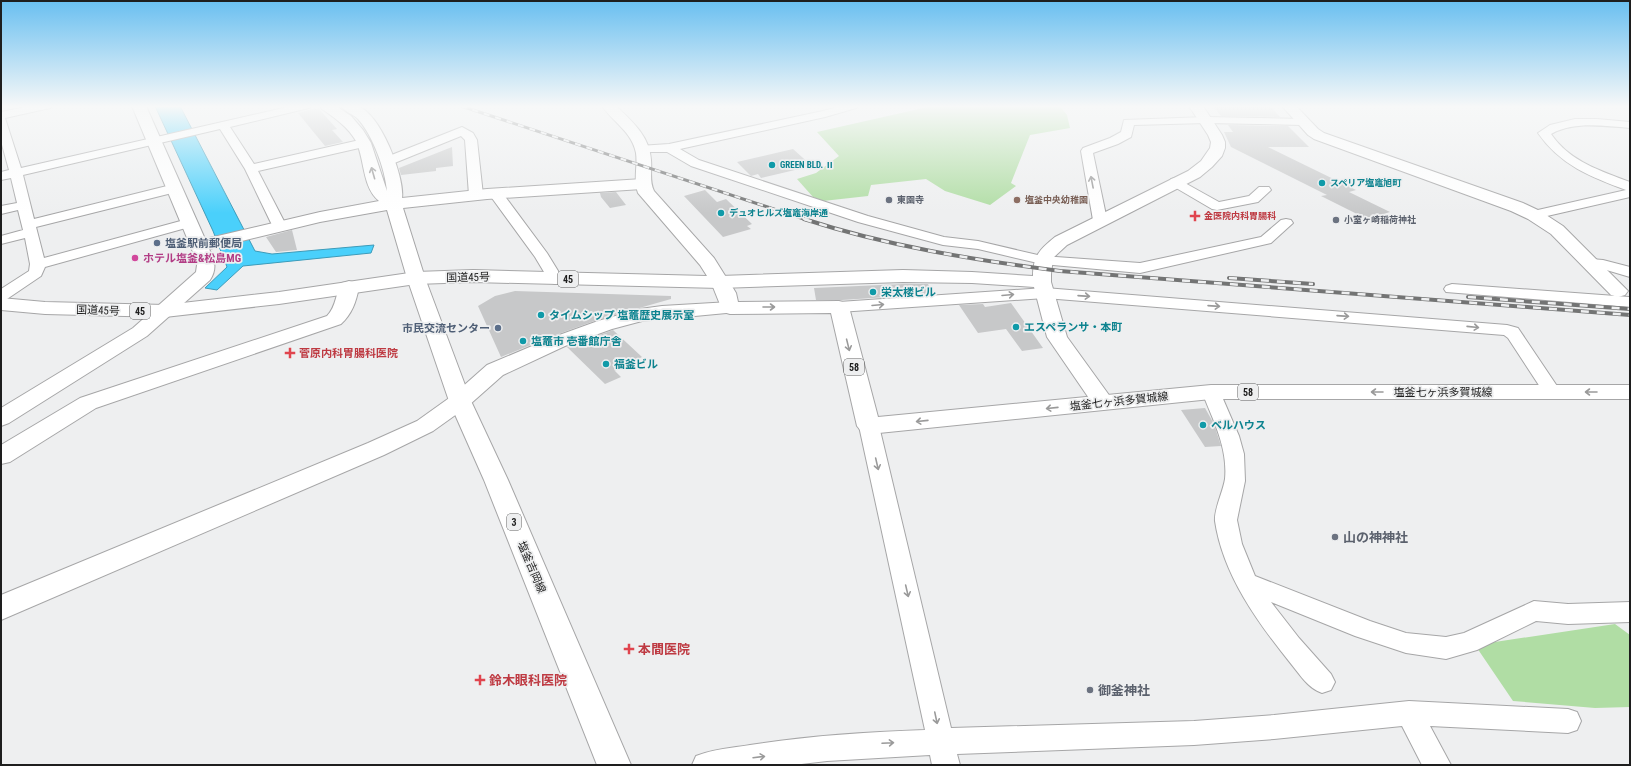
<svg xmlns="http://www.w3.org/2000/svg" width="1631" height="766" font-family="'Roboto Condensed','Noto Sans JP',sans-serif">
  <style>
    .green { fill: #b0dda4 }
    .water { fill: #4ad0fb; stroke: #3d9bb9 }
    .building { fill: #c7c8c9 }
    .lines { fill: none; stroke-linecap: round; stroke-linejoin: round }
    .minor-casing { stroke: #a6a6a7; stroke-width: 2 }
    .tertiary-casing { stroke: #a6a6a7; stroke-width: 2 }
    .primary-casing { stroke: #a6a6a7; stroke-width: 2 }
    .trunk-casing { stroke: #a6a6a7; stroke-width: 2 }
    .minor { fill: #fff; fill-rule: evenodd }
    .tertiary { fill: #fff; fill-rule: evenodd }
    .primary { fill: #fff; fill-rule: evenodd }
    .trunk { fill: #fff; fill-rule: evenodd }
    .rail-far1-casing { stroke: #737474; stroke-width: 3 }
    .rail-casing { stroke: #737474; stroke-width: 4 }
    .rail-far1 { stroke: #eeeff0; stroke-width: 2; stroke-dasharray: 6; stroke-linecap: butt }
    .rail { stroke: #eeeff0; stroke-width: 2.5; stroke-dasharray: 8; stroke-linecap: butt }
    .oneway { stroke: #9a9a9a }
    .culture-dot { fill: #0f9aa8; stroke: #eeeff0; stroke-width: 1.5 }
    .worship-dot { fill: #6b7280; stroke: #eeeff0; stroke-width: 1.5 }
    .education-dot { fill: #8d6e63; stroke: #eeeff0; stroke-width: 1.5 }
    .health-dot { fill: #e0444e; stroke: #eeeff0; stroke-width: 1.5 }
    .service-dot { fill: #5c6f8a; stroke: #eeeff0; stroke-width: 1.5 }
    .hotel-dot { fill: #d1479c; stroke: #eeeff0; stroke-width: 1.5 }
    .labels { text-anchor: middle; stroke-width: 3.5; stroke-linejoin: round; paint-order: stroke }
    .far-culture-label { font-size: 9px; font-weight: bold; fill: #0d838f; stroke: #eeeff0; text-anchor: start }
    .far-worship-label { font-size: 9px; font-weight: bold; fill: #5b616d; stroke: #eeeff0; text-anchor: start }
    .far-education-label { font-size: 9px; font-weight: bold; fill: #785e54; stroke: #eeeff0; text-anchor: start }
    .far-health-label { font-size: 9px; font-weight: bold; fill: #be3a42; stroke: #eeeff0; text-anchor: start }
    .shield { fill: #eeeff0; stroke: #5c5d5d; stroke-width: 1 }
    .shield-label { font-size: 10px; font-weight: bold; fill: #1e1e1e }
    .service-label { font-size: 11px; font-weight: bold; fill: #4e5e75; stroke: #eeeff0; text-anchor: start }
    .hotel-label { font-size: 11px; font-weight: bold; fill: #b23c85; stroke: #eeeff0; text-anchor: start }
    .street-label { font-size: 11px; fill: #1e1e1e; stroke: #eeeff0 }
    .culture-label { font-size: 11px; font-weight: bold; fill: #0d838f; stroke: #eeeff0; text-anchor: start }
    .health-label { font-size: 11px; font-weight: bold; fill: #be3a42; stroke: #eeeff0; text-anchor: start }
    .near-worship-label { font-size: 13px; font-weight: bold; fill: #5b616d; stroke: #eeeff0; text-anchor: start }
    .near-health-label { font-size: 13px; font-weight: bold; fill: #be3a42; stroke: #eeeff0; text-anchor: start }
  </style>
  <rect width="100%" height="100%" fill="#eeeff0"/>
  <path class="green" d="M932 106H1060L1067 115 1070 128 1030 135 1011 183 1016 186 990 205 945 191 926 179 871 185 868 196 823 201 813 197 797 179 816 173 839 156 817 132Z
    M1615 624 1630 635V707L1595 708 1513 701 1475 645Z"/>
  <path class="water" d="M155 106H180L255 251 272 254 374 245 371 253 243 266 217 290 205 288 227 267 213 231Z"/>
  <path class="building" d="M1213 106H1270L1280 117 1221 116Z
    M313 109H319L337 129 332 130 343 142 325 146 298 113Z
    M1228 125 1288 126 1309 147H1268L1356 190 1349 192 1390 212 1367 219 1321 196 1327 195 1231 147 1224 132H1233Z
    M452 147 453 166 436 168V171L401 175 399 168Z
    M793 149 812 166 761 178 758 174 751 176 737 162Z
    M705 190 717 202 726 199 752 224 747 226 751 229 723 237 684 196Z
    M616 192 626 205 610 208 601 197 600 193Z
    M292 230 297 250 276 252 266 237Z
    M903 284H928L933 294 842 300H816L814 288Z
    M515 291 671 296V299L597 320 550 337 501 357 478 306 495 296Z
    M1011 303 1043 348 1022 351 1006 329 978 333 959 305 983 304 985 307Z
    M613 330 642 357 615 371 621 377 605 384 567 347Z
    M1205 408 1214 424 1221 446 1205 447 1181 410Z"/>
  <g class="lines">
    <defs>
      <path id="minor" d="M31 106H52L50 108 5 118 21 168 292 106H311L309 108 230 127 254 164 364 139 368 140 370 143 368 146 258 171 286 225 284 228 279 229 274 228 272 225 245 169 220 129 23 175 34 219 175 184 180 185 182 188 180 191 36 227 44 258 188 219 193 220 195 223 193 226 45 267 41 276 7 299 1 301V289L29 271 30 264 25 238 1 244V236L23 230 18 210 1 214V206L17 203 11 178 1 180V172L9 170 1 141V112Z
        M841 106H858L856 108 825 117 680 149 699 160 868 216 944 237 978 241 1042 256 1140 263 1261 237 1281 220 1286 219 1291 220 1293 223 1271 243 1140 273 1042 264 978 249 943 245 858 222 691 166 667 152H639L637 149 639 146 669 144 823 111Z
        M1206 117 1303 119 1307 120 1309 122 1307 124 1303 125 1206 123 1134 125 1131 137 1118 144 1093 153 1107 220 1105 223 1100 224 1095 223 1093 220 1081 151 1083 148 1110 138 1121 132 1124 120Z
        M1575 119H1597L1630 122V128C1603 126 1575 121 1551 134 1569 161 1601 171 1630 182V197L1534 219 1529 218 1527 215 1529 212 1626 190C1591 177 1560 165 1538 133L1550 125Z
        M462 127 473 133 477 140 483 195 481 198H471L469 195 465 140 461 136 392 164H384L382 161 384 158Z
        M1176 178 1219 202 1249 196 1259 187H1269L1271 190 1258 202 1217 210 1212 209 1171 185 1169 182 1171 179Z
        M496 190 501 191 547 253 563 279 560 282 555 284 550 282 535 257 489 194 491 191Z
        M1591 259 1603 260 1630 267V277L1603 269 1586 267 1583 264 1586 261Z
        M1452 284 1629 297 1630 307 1446 292 1444 289 1446 286Z
        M1045 288 1507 325 1518 328 1561 392 1558 396 1552 398 1546 396 1508 338 1504 335 1045 298 839 312 833 310 831 307 833 304 839 302Z
        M1211 386 1217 388 1220 392 1239 436 1244 454 1245 481 1237 520 1242 544 1255 576 1370 621 1406 633 1446 637 1464 633 1534 601 1568 604 1630 602V622L1568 624 1536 621 1477 650 1446 659 1406 653 1355 636 1271 602 1299 638 1331 674 1335 682 1331 690 1322 693C1308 688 1301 676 1292 665 1258 623 1223 575 1215 521 1214 509 1223 492 1225 479 1228 448 1213 420 1202 392L1205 388Z
        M869 420 876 422 879 426 951 728 1194 721 1274 715 1409 701 1568 709 1577 712 1581 721 1577 730 1568 733 1430 726 1451 765H1422L1402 726 1274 739 1194 745 957 754 960 765H932L930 755 827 761 793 765H692L696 756C713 749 732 748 750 745 808 736 866 732 925 730L859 426 862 422Z"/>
      <path id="tertiary" d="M132 106H146L205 239 320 212 379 201C362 187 365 160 356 141 348 127 335 118 322 109L320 106H336L351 116 363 130 371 143 387 191C385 169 373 136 358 119 353 114 345 112 341 106 345 106 353 105 357 106 380 112 405 177 402 198L487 189 642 179 648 181 650 184 648 187 642 189 487 199 403 208 425 278 423 282 416 284 409 282 407 278 387 210 320 222 209 249C215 261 217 269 210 280L147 336 9 423 1 426V408L133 328 196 272 197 265 195 257Z
        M1189 106H1203L1222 135 1225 142V148L1222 156 1212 167 1200 177 1067 245 1053 258 1051 274V282L1067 337 1114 402 1111 407 1103 409 1095 407 1047 337 1034 287 972 283 903 282 720 288 713 286 711 282 713 278 720 276 903 270 972 272 1033 276C1033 256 1040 249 1055 237L1188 171 1201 161 1210 148 1211 142 1208 135Z
        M1282 106H1296L1318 129 1324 133 1523 203 1540 211 1563 226 1628 291 1625 295 1618 297 1611 295 1551 234 1528 219 1511 211 1314 139 1308 135Z
        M349 281 356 283 359 287C356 302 352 314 341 324L96 408 10 462 1 464V445L80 398 327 316C337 306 335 293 342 283Z
        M730 302 737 304 740 308 737 312 642 321 612 329 565 346 503 375 468 406 433 431 384 455 1 620V595L368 443 417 421 452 396 487 365 551 338 598 321 640 309 662 306Z"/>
      <path id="primary" d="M416 272 423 274 425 278 471 401 508 480 631 765H597L484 480 449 401 407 278 409 274Z
        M720 276 727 278 736 293 738 302 839 301 846 303 849 307 878 417 1211 385H1630V399H1211L869 434 861 431 857 426 831 313 730 314 723 312 711 282 713 278Z"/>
      <path id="trunk" d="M602 106H616C632 121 650 137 651 160 652 171 649 181 654 191L714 258 729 282 727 286 720 288 473 282 416 284 279 304 165 317 45 314 1 310V298L45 302 165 305 279 292 416 272 473 270 707 276 700 265 638 193C633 179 638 167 636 153 632 132 613 122 602 106Z"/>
    </defs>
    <use href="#minor" class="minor-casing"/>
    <use href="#tertiary" class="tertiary-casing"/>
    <use href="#primary" class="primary-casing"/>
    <use href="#trunk" class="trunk-casing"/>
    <use href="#minor" class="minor"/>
    <use href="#tertiary" class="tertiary"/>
    <use href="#primary" class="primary"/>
    <use href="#trunk" class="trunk"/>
    <defs>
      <path id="rail-far1" d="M461 106 807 220"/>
      <path id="rail" d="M804 219C887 246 974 260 1060 271L1630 315
        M1229 278 1313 284
        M1468 297 1630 309"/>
    </defs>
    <use href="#rail-far1" class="rail-far1-casing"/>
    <use href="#rail" class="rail-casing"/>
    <use href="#rail-far1" class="rail-far1"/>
    <use href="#rail" class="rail"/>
  </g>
  <defs><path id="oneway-shaft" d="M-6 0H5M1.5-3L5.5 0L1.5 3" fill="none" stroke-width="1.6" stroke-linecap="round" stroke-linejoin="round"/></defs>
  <g class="oneway">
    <use href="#oneway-shaft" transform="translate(373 173) rotate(-106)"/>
    <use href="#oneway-shaft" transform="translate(1092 182) rotate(-101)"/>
    <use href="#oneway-shaft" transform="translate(1008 295) rotate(-5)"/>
    <use href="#oneway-shaft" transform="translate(1084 296) rotate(4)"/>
    <use href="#oneway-shaft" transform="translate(878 305) rotate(-5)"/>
    <use href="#oneway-shaft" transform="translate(1214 306) rotate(4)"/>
    <use href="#oneway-shaft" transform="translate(769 307)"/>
    <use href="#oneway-shaft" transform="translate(1343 316) rotate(4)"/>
    <use href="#oneway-shaft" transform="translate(1473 327) rotate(6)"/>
    <use href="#oneway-shaft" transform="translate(848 345) rotate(76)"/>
    <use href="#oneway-shaft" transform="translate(1377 392) rotate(-180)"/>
    <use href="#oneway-shaft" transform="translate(1591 392) rotate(180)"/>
    <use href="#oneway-shaft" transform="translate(1052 408) rotate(174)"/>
    <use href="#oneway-shaft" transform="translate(922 421) rotate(174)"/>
    <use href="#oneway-shaft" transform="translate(877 464) rotate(77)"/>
    <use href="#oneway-shaft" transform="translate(907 591) rotate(77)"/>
    <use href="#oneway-shaft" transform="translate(936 718) rotate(78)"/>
    <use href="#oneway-shaft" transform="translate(888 743) rotate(-3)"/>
    <use href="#oneway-shaft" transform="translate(759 757) rotate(-7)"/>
  </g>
  <linearGradient id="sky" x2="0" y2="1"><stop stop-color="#69bff0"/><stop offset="0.5" stop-color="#f7f8f8"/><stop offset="1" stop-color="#f7f8f8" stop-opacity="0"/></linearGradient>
  <rect width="1631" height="213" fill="url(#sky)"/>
  <g class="culture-dot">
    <circle cx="772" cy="165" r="4"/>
    <circle cx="1322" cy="183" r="4"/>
    <circle cx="721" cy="213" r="4"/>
    <circle cx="873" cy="292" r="4"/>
    <circle cx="541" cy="315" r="4"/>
    <circle cx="1016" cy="327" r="4"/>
    <circle cx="523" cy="341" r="4"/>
    <circle cx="606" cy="364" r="4"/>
    <circle cx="1203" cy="425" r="4"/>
  </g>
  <g class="worship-dot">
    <circle cx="889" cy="200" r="4"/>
    <circle cx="1336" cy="220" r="4"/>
    <circle cx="1335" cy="537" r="4"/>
    <circle cx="1090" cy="690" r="4"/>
  </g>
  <circle class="education-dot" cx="1017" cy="200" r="4"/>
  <g class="health-dot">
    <path d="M1193 210h4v4h4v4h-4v4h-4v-4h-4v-4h4z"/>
    <path d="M288 347h4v4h4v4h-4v4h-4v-4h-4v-4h4z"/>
    <path d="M627 643h4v4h4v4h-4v4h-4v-4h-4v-4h4z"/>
    <path d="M478 674h4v4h4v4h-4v4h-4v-4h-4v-4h4z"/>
  </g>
  <g class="service-dot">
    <circle cx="157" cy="243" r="4"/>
    <circle cx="498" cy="328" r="4"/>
  </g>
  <circle class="hotel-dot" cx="135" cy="258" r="4"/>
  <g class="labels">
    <g class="far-culture-label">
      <text x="780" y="168">GREEN BLD. Ⅱ</text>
      <text x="1330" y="186">スペリア塩竈旭町</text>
      <text x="729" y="216">デュオヒルズ塩竈海岸通</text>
    </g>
    <g class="far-worship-label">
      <text x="897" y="203">東園寺</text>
      <text x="1344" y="223">小室ヶ崎稲荷神社</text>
    </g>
    <g class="far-education-label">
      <text x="1025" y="203">塩釜中央幼稚園</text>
    </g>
    <g class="far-health-label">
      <text x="1204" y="219">金医院内科胃腸科</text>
    </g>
    <g class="shield">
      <rect x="558" y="271" width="20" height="16" rx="3"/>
      <rect x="130" y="303" width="20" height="16" rx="3"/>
      <rect x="844" y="359" width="20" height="16" rx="3"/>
      <rect x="1238" y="384" width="20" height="16" rx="3"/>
      <rect x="507" y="514" width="14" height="16" rx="3"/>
    </g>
    <g class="shield-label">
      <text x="568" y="283">45</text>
      <text x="140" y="315">45</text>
      <text x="854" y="371">58</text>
      <text x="1248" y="396">58</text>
      <text x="514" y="526">3</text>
    </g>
    <g class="service-label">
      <text x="165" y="247">塩釜駅前郵便局</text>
      <text x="490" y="332" text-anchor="end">市民交流センター</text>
    </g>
    <g class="hotel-label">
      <text x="143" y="262">ホテル塩釜&amp;松島MG</text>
    </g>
    <g class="street-label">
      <text transform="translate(468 277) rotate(-1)" y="4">国道45号</text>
      <text transform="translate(98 310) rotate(2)" y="4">国道45号</text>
      <text x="1443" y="396">塩釜七ヶ浜多賀城線</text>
      <text transform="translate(1119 401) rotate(-6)" y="4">塩釜七ヶ浜多賀城線</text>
      <text transform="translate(532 567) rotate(67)" y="4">塩釜吉岡線</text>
    </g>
    <g class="culture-label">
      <text x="881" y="296">栄太楼ビル</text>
      <text x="549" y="319">タイムシップ 塩竈歴史展示室</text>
      <text x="1024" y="331">エスペランサ・本町</text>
      <text x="531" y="345">塩竈市 壱番館庁舎</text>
      <text x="614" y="368">福釜ビル</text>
      <text x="1211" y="429">ベルハウス</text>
    </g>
    <g class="health-label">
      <text x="299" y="357">菅原内科胃腸科医院</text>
    </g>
    <g class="near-worship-label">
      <text x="1343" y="542">山の神神社</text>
      <text x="1098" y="695">御釜神社</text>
    </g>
    <g class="near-health-label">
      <text x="638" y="654">本間医院</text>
      <text x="489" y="685">鈴木眼科医院</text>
    </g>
  </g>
  <rect width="1631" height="766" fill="none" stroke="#1e1e1e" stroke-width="4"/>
</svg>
